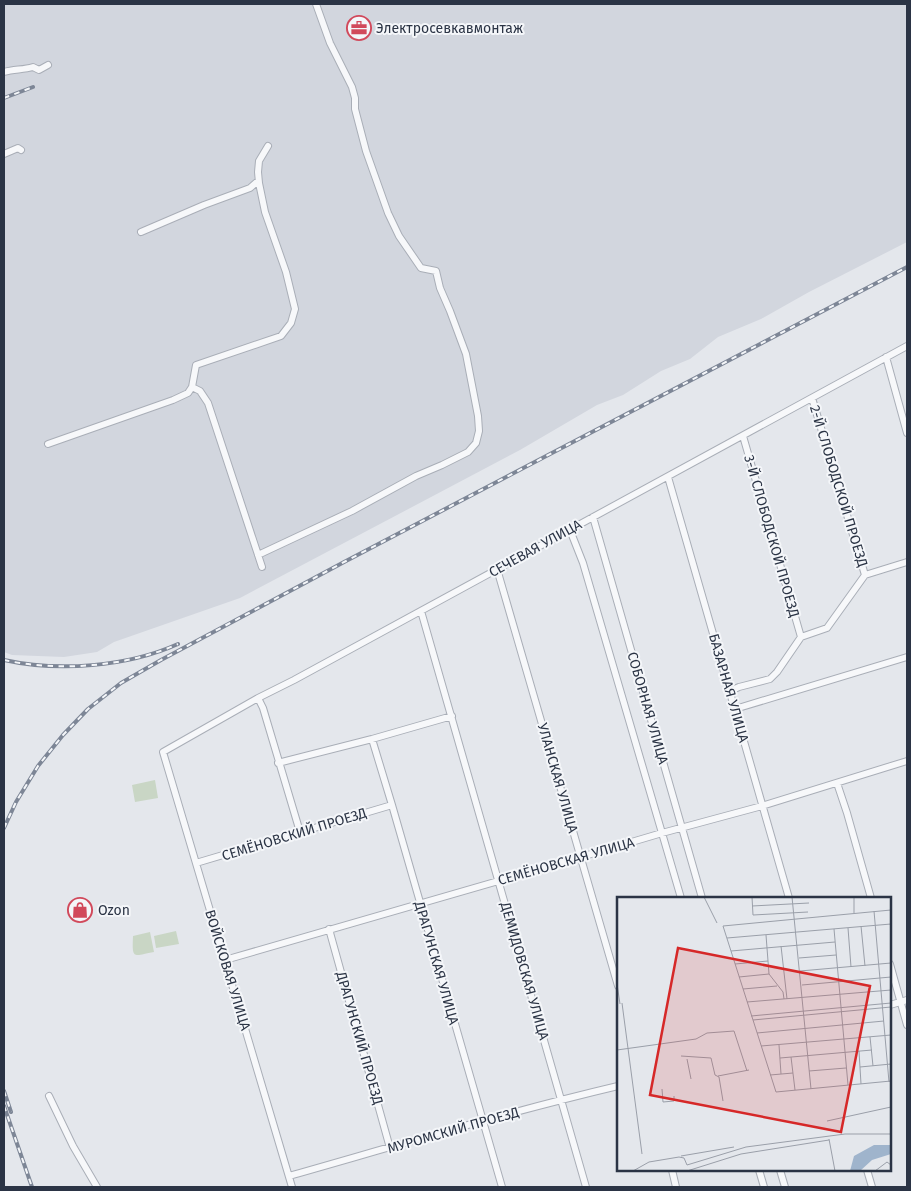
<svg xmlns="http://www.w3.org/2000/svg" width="911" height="1191" font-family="'Fira Sans',sans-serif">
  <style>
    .built { fill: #d2d6de }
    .green { fill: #c9d6c5 }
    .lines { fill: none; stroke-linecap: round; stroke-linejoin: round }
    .minor-casing { stroke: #a9aeb7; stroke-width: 8 }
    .minor { stroke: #f7f8fa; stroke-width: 6 }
    .rail-casing { stroke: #7d8696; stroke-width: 4 }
    .rail { stroke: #f4f6f9; stroke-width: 2; stroke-dasharray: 5.5; stroke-linecap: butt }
    .labels { text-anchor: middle; stroke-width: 4; stroke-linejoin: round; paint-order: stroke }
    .poi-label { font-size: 14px; fill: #2b3445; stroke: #f4f6f9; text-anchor: start }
    .street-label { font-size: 14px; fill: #2b3445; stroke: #f4f6f9 }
    .inset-road { fill: none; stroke: #9a9fa9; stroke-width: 1 }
    .view { fill: #d62828; fill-opacity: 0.15; stroke: #d62828; stroke-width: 2.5 }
    .inset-edge { fill: none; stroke: #2b3445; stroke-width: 2.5 }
  </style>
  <rect width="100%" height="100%" fill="#e4e7ec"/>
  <path class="built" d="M4 4H907V242L809 292 761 319 718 337 690 359 661 371 623 395 597 405 520 450 240 598 114 642 97 652 64 657 12 655 4 652Z"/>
  <path class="green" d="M155 780 158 798 135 802 132 785Z
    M176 931 179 944 156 948 154 936Z
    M150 932 154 952C133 956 132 960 133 936Z"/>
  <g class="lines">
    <defs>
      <path id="minor" d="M4 72C14 69 23 70 33 67L39 70 48 65
        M4 154 18 148 21 150
        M141 232 204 205 250 188 258 181
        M886 357 907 433
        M192 387 200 391 208 403 262 567
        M812 398 865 575
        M743 436 801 637
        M48 444 173 400 188 393 192 387 196 365 281 336 291 323 295 309 286 272 265 212 259 183 258 172 259 161 268 146
        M668 477 789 898
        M593 517C630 644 665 771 702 898
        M570 530 583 563 681 898
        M258 555 352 511 416 476 442 465 468 452 476 443 479 431 478 416 466 354 450 311 440 288 436 271 421 268 399 236 388 213 366 151 355 109V98L352 87 330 43 316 4
        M497 569 618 986
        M421 611 586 1187
        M730 691 739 687 770 679 777 672 801 637 827 628 865 575 907 562
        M258 698 263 708 300 832
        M735 709 907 657
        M372 739 392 805 502 1187
        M278 763 372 739 452 716
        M837 783 847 813 871 898
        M196 863 392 805
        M329 929 390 1148
        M225 960 581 857 662 833 762 806 907 761
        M890 964 907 1025
        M890 1005 907 1000
        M49 1096 73 1146 97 1187
        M672 1170 676 1187
        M759 1170 764 1187
        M780 1170 785 1187
        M867 1170 872 1187
        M289 1176C398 1145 508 1112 618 1086
        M292 1187 163 752 258 698 294 680 907 346"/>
    </defs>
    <use href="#minor" class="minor-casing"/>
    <use href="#minor" class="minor"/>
    <defs>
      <path id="rail" d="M4 98 33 87
        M4 660C58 672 127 667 178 644
        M4 828 16 802 38 766 63 735 88 709 121 683 161 660 346 561 907 267
        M4 1091 11 1112
        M4 1106 32 1187"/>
    </defs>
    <use href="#rail" class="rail-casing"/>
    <use href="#rail" class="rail"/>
  </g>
  <defs>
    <symbol id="office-ring" viewBox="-11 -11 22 22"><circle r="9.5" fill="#f4f6f9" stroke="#d1495b" stroke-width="1.5"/><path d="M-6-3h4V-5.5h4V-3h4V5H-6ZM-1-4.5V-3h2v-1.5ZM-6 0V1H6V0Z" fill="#d1495b"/></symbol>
    <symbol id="shop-ring" viewBox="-11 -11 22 22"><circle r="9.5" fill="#f4f6f9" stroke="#d1495b" stroke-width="1.5"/><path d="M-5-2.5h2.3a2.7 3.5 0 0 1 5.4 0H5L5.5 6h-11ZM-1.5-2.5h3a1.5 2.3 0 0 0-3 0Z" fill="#d1495b"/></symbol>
  </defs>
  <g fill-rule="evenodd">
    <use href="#office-ring" x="345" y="14" width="28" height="28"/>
    <use href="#shop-ring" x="66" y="896" width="28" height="28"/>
  </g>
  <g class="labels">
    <g class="poi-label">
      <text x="376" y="33">Электросевкавмонтаж</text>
      <text x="98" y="915">Ozon</text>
    </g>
    <g class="street-label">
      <text transform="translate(839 486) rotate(73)" y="5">2-Й СЛОБОДСКОЙ ПРОЕЗД</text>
      <text transform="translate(772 536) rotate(74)" y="5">3-Й СЛОБОДСКОЙ ПРОЕЗД</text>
      <text transform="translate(535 548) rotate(-29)" y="5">СЕЧЕВАЯ УЛИЦА</text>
      <text transform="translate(729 688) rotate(74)" y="5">БАЗАРНАЯ УЛИЦА</text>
      <text transform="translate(648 708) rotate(74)" y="5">СОБОРНАЯ УЛИЦА</text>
      <text transform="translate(558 778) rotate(74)" y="5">УЛАНСКАЯ УЛИЦА</text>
      <text transform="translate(294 834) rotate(-17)" y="5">СЕМЁНОВСКИЙ ПРОЕЗД</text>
      <text transform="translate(566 861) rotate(-16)" y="5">СЕМЁНОВСКАЯ УЛИЦА</text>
      <text transform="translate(437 963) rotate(74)" y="5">ДРАГУНСКАЯ УЛИЦА</text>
      <text transform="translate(228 970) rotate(73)" y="5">ВОЙСКОВАЯ УЛИЦА</text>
      <text transform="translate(525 971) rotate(74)" y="5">ДЕМИДОВСКАЯ УЛИЦА</text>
      <text transform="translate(360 1038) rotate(74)" y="5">ДРАГУНСКИЙ ПРОЕЗД</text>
      <text transform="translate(453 1130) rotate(-16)" y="5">МУРОМСКИЙ ПРОЕЗД</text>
    </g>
  </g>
  <g transform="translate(617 897)">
    <rect width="274" height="274" fill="#e4e7ec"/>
    <path d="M257 248H274V257L255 263 243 274H233L237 259Z" fill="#9fb4cc"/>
    <path class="inset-road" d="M87 0 100 26M135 0 136 18 191 15M175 0 194 192M237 0V16M135 9 192 6M274 13 106 29 159 195 274 184M257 14 272 185M244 29 248 69M231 31 234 70M217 32 231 188M149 38 152 77 166 95 167 102M110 41 274 27M164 49 170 102M114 54 218 45M182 61 219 58M118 67 151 64M183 74 274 66M122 80 152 77M0 87 3 107M185 88 274 80M126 92 160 89M130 105 274 93M5 106 25 257M134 119 274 106M136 123 274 110M140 136 267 124M253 140 256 169M162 148 164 177M144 149 274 138M0 153 79 142 90 136 117 134 130 174M242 154 244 187M64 159 94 161 98 178 102 180 106 204M174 160 178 193M163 161 255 153M70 162 74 182M243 170 274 167M192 174 229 171M153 178 176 176M101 179 132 173M45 192 46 205 57 204V199M210 224 274 210M212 242 218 274M64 259 117 250M16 274 32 265 62 260 67 261 70 268 129 250 228 237H274M70 274 124 257 212 243M258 274 270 265 274 268"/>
    <path class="view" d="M61 51 253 89 224 235 33 198Z"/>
    <rect width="274" height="274" class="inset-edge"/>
  </g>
  <rect width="911" height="1191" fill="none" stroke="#2b3445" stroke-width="10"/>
</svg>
